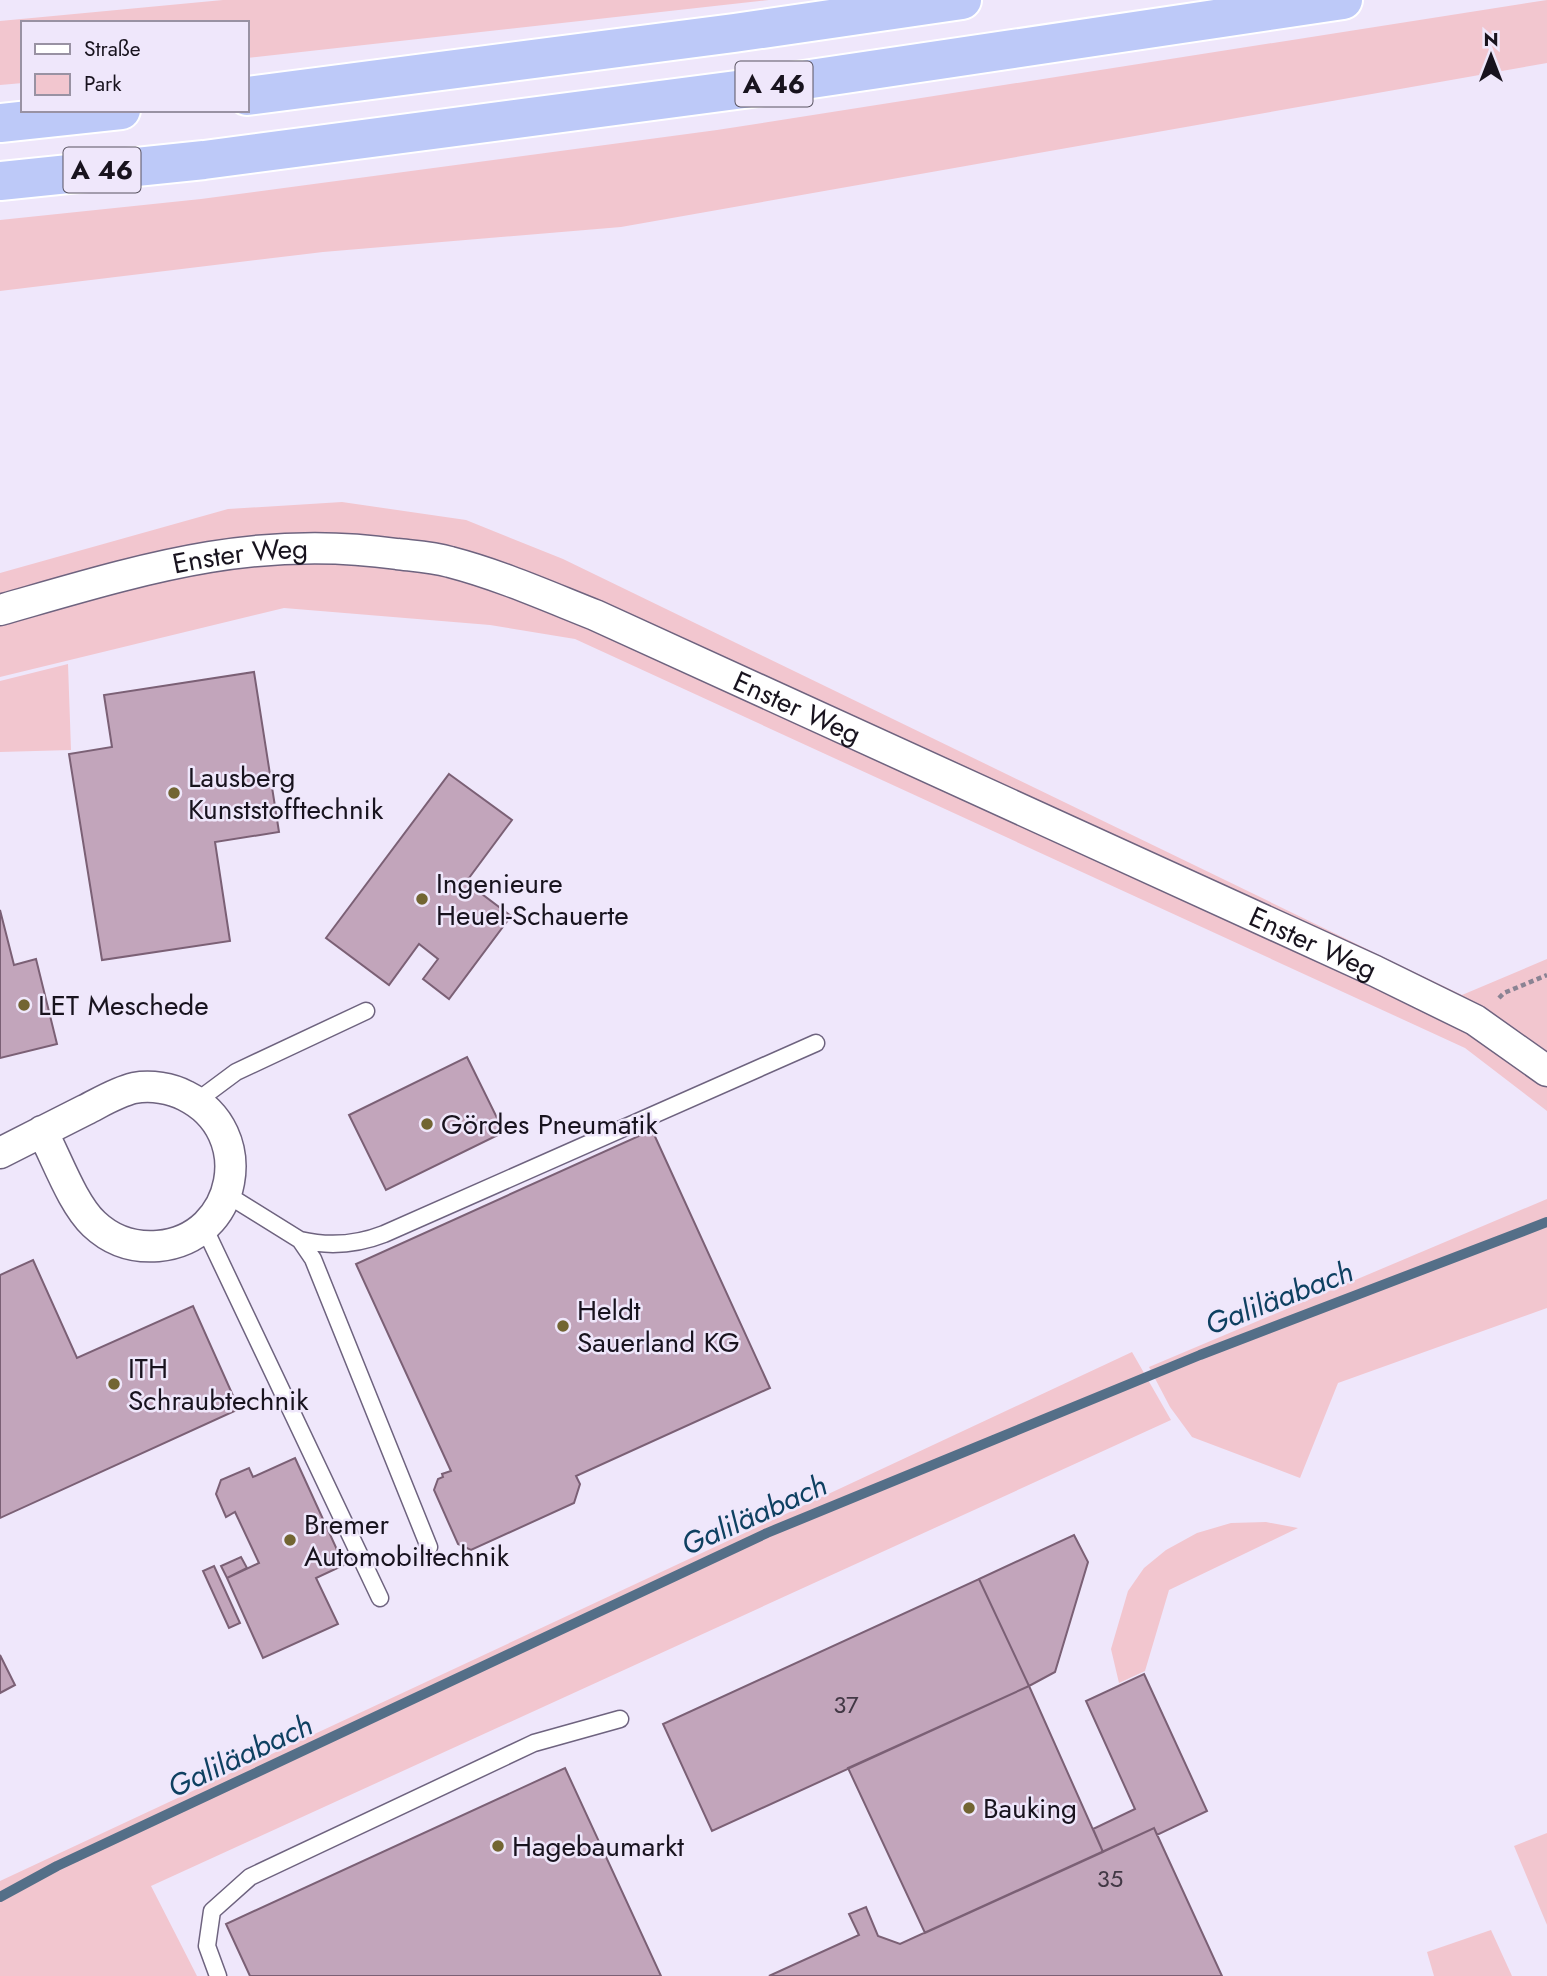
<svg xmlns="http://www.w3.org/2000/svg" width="1547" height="1976" font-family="Jost,sans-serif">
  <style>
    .green { fill: #f2c6cf }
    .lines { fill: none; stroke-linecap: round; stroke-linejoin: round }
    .stream { stroke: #546f88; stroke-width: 10 }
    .building { fill: #c2a5bb; stroke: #7b6075; stroke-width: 2 }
    .lane-casing { stroke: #6e637f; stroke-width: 19 }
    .street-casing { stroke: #6e637f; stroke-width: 33 }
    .highway-casing { stroke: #fff; stroke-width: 42 }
    .path { stroke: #8a8393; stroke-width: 4.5; stroke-dasharray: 5 3.5; stroke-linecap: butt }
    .lane { stroke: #fff; stroke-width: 16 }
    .street { stroke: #fff; stroke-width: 30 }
    .highway { stroke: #bdc9f8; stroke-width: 38 }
    .poi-dot { fill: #726532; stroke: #efe7fb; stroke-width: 2.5 }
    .labels { text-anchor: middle; stroke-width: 5; stroke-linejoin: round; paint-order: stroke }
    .number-label { font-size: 24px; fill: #423845 }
    .shield { fill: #efe7fb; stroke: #585360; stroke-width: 2 }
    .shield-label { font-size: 26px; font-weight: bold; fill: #18131e }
    .street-label { font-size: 28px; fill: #18131e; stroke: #efe7fb }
    .poi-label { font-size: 28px; fill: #18131e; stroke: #efe7fb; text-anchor: start }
    .water-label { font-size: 30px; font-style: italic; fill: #0e4061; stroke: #efe7fb }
  </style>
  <rect width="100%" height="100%" fill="#efe7fb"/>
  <path class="green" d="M223 0H769L247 58V23H23V83L0 85V21Z
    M1547 0V63L621 227 323 252 0 291V220L201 199 717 130Z
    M342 502 466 520 563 559 1462 995 1547 959V1111L1465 1048 575 639 490 625 284 608 0 677V573L228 509Z
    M68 664 71 750 0 752V681Z
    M1547 1199V1308L1338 1383 1300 1478 1192 1437 1170 1407 1149 1367Z
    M1132 1352 1171 1420 151 1886 197 1976H0V1881Z
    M1266 1522 1298 1528 1169 1590 1145 1671 1119 1683 1111 1649 1128 1591 1144 1568 1166 1550 1197 1533 1231 1523Z
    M1547 1833V1925L1514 1846Z
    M1491 1930 1512 1976H1434L1427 1952Z"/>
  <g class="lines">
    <path class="stream" d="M0 1897 57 1866 767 1533 1200 1355 1547 1222"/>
  </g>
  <path class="building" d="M254 672 279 832 215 842 230 941 102 960 69 754 112 747 104 695Z
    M449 774 512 820 466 882 511 916 449 999 423 979 438 959 419 944 389 985 326 938Z
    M0 910 14 965 36 959 57 1044 0 1058Z
    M467 1057 504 1132 386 1190 349 1115Z
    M652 1130 770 1388 576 1476 580 1484 574 1503 471 1550 458 1544 434 1490 438 1479 443 1477 442 1474 451 1471 356 1264Z
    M33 1260 77 1358 193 1306 239 1409 0 1518V1275Z
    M295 1458 344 1565 316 1578 338 1624 263 1658 227 1578 259 1563 235 1512 226 1517 216 1494 221 1480 249 1468 253 1477Z
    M1074 1535 1088 1562 1055 1672 1029 1686 979 1579Z
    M241 1557 247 1568 227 1578 221 1566Z
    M214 1566 240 1623 229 1628 203 1571Z
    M979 1579 1029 1686 712 1831 663 1724Z
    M0 1655 15 1685 0 1693Z
    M1144 1674 1207 1811 1157 1835 1154 1828 1103 1852 1093 1829 1135 1809 1086 1701Z
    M1029 1686 1103 1852 925 1933 848 1768Z
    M565 1768 661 1976H250L226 1924Z
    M1154 1828 1222 1976H769L859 1935 849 1914 866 1907 878 1936 900 1944Z"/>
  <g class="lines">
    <defs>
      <path id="lane" d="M197 1101 236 1072 366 1011
        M226 1194 300 1240 313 1259 429 1547
        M204 1227 380 1598
        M300 1240C330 1247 356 1245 384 1234L816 1043
        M218 1976 207 1946 212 1911 250 1877 534 1743 620 1719"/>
      <g id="street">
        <path id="s1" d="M0 610C137 571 252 533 397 554 414 556 433 557 450 562 500 575 547 596 595 615L1375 971 1475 1020 1547 1071"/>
        <path d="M0 1153C28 1139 57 1124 85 1110 101 1102 117 1092 134 1088 151 1085 171 1088 186 1096 258 1132 238 1239 158 1246 134 1248 112 1241 94 1224 72 1203 57 1159 42 1131"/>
      </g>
      <path id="highway" d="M247 96 734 33 962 0
        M0 123 121 110
        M0 181 204 160 744 89 1343 0"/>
    </defs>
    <use href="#lane" class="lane-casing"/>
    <use href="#street" class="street-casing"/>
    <use href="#highway" class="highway-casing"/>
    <path class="path" d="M1499 998 1504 993 1547 975"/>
    <use href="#lane" class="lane"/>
    <use href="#street" class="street"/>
    <use href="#highway" class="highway"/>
  </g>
  <g class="poi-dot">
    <circle cx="174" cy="793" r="7"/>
    <circle cx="422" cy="899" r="7"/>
    <circle cx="24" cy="1005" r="7"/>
    <circle cx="427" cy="1124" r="7"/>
    <circle cx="563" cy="1326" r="7"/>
    <circle cx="114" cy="1384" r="7"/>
    <circle cx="290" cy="1540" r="7"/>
    <circle cx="969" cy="1808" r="7"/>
    <circle cx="498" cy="1846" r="7"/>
  </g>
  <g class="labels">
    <g class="number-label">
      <text x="846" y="1713">37</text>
      <text x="1110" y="1887">35</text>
    </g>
    <g class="shield">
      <rect x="735.5" y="61.5" width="77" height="45" rx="5"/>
      <rect x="63.5" y="147.5" width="77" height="45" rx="5"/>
    </g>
    <g class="shield-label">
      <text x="774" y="93">A 46</text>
      <text x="102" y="179">A 46</text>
    </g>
    <g class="street-label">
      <text dy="10" stroke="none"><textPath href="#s1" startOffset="247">Enster Weg</textPath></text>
      <text dy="10" stroke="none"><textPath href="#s1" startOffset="835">Enster Weg</textPath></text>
      <text dy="10" stroke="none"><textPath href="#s1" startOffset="1402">Enster Weg</textPath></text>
    </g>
    <g class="poi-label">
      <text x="188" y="787">Lausberg<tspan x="188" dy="32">Kunststofftechnik</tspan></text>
      <text x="436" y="893">Ingenieure<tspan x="436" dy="32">Heuel-Schauerte</tspan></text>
      <text x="38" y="1015">LET Meschede</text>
      <text x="441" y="1134">Gördes Pneumatik</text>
      <text x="577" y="1320">Heldt<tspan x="577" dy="32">Sauerland KG</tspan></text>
      <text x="128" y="1378">ITH<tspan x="128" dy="32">Schraubtechnik</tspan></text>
      <text x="304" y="1534">Bremer<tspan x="304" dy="32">Automobiltechnik</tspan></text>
      <text x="983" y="1818">Bauking</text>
      <text x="512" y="1856">Hagebaumarkt</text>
    </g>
    <g class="water-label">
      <text transform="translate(1279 1298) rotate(-21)" y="10">Galiläabach</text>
      <text transform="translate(754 1515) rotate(-24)" y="10">Galiläabach</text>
      <text transform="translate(240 1756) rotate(-25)" y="10">Galiläabach</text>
    </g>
  </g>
  <rect x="21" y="21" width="228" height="91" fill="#efe7fb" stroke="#9992a3" stroke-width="2"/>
  <rect x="35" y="44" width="35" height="10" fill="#ffffff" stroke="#9992a3" stroke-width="2"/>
  <text x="84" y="56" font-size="21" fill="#18131e">Straße</text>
  <rect x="35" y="74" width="35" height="21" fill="#f2c6cf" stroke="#9992a3" stroke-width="2"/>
  <text x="84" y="91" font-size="21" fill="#18131e">Park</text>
  <g transform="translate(1491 56)" stroke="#efe7fb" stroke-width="5" paint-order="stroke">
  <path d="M0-5L12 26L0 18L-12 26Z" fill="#18131e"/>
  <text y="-10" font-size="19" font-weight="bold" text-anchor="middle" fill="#18131e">N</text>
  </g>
</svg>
